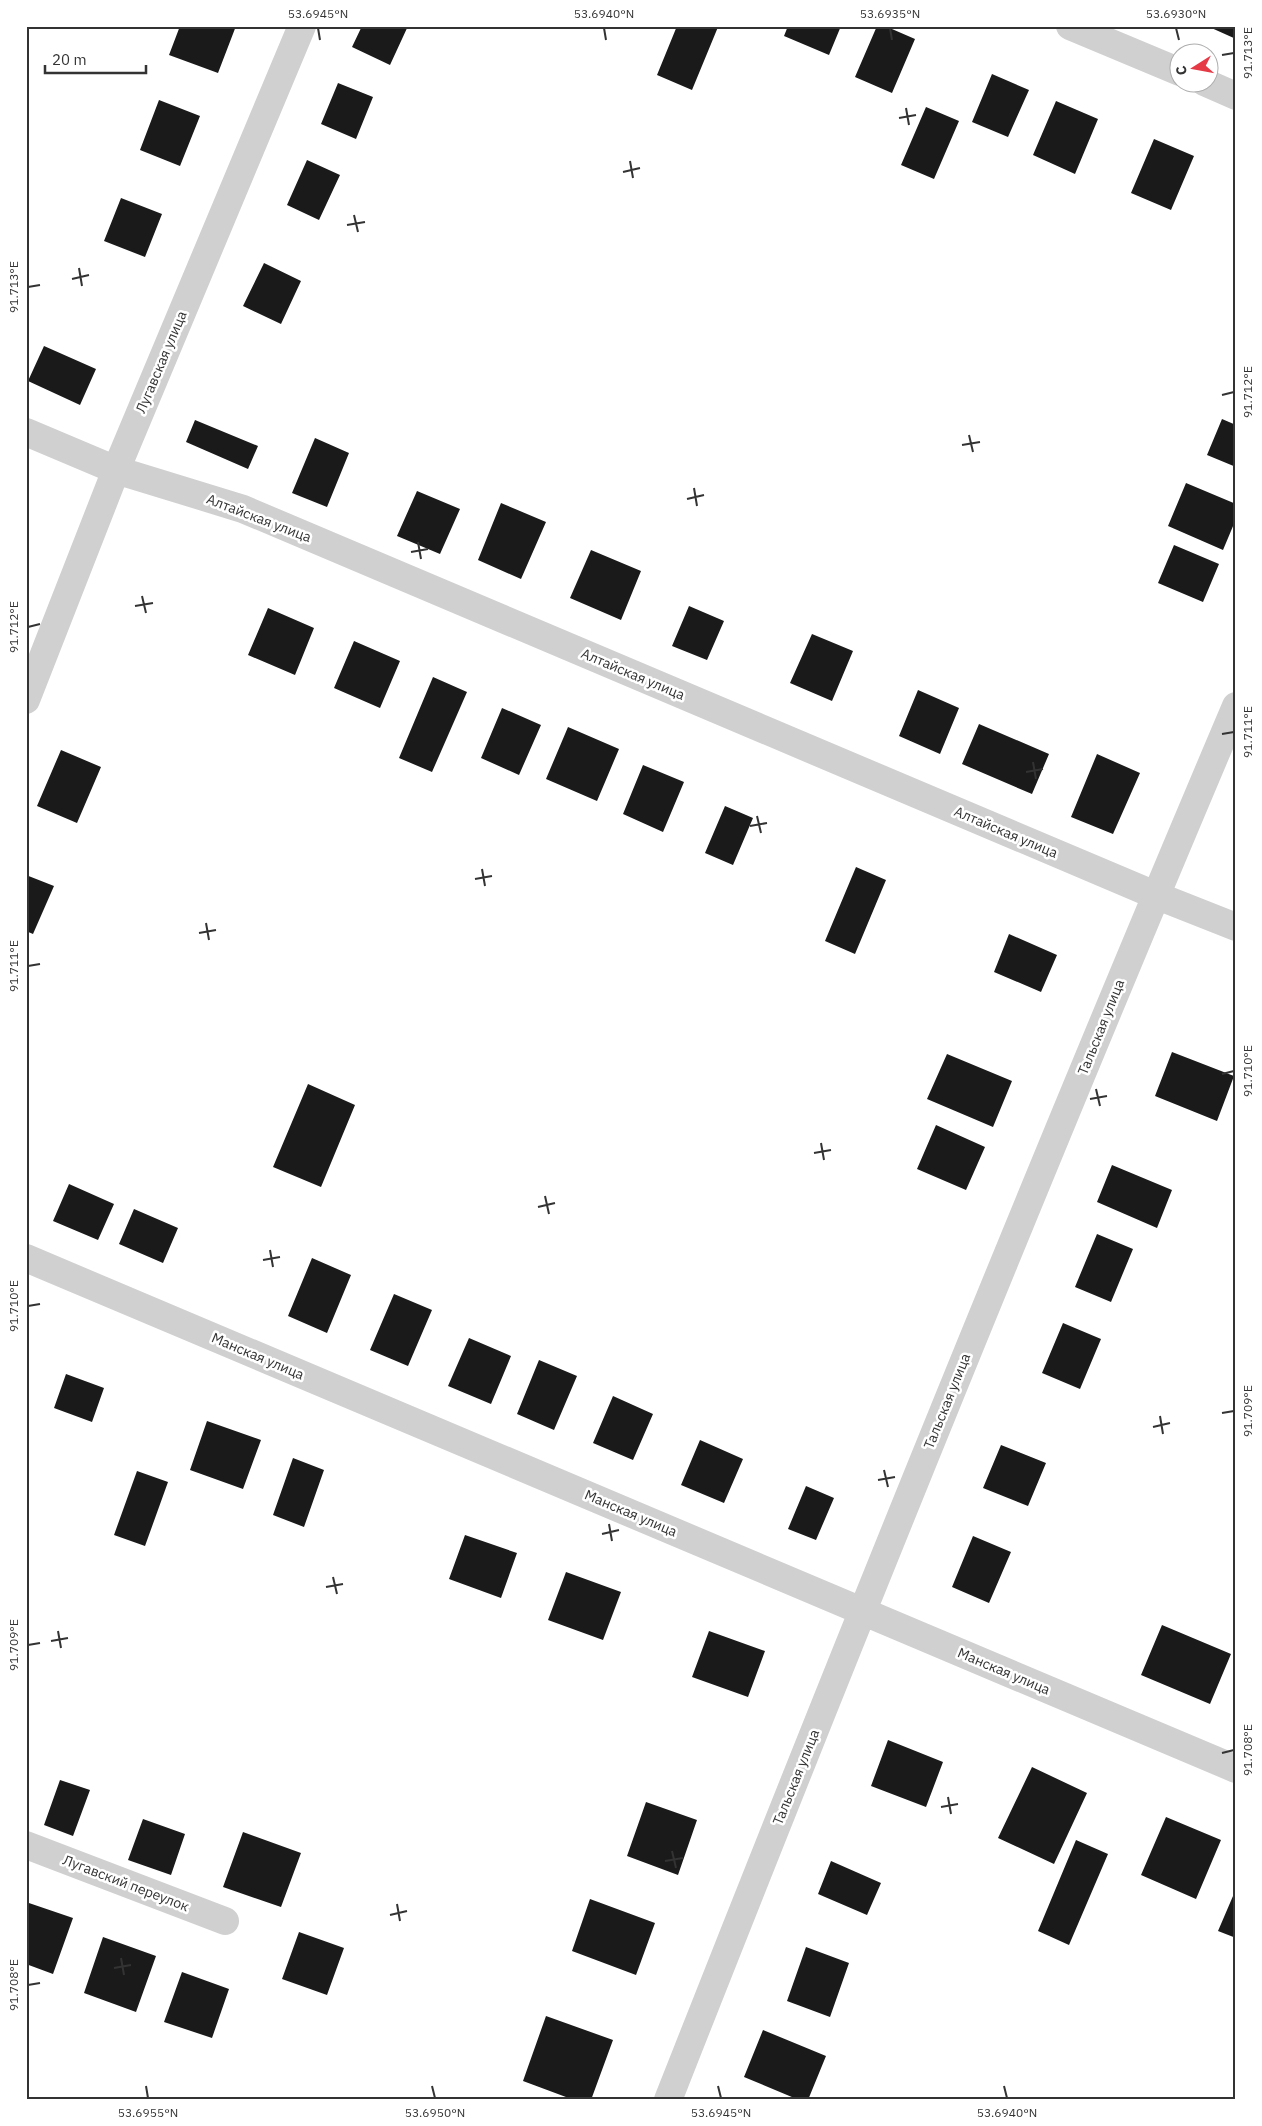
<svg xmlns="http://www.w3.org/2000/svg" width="1262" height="2126" font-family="'IBM Plex Sans',sans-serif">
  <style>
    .building { fill: #1a1a1a }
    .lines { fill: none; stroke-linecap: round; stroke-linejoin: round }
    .street { stroke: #d0d0d0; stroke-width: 28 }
    .ticks { fill: none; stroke: #333; stroke-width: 2 }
    .labels { text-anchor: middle; stroke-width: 5; stroke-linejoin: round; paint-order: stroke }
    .street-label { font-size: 14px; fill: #333; stroke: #fff }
    .neatline { fill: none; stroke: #333; stroke-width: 2 }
    .ticks-label { font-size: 12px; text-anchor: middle; fill: #333 }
  </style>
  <rect width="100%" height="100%" fill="#fff"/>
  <path class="building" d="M180 26H236L218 73 169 55Z
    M362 26H408L390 65 352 47Z
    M677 26 718 27 692 90 657 75Z
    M788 26H841L829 55 784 36Z
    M877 26H885L915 39 892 93 855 77Z
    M1207 26H1236V39Z
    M992 74 1029 90 1008 137 972 122Z
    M338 83 373 97 356 139 321 124Z
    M159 100 200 116 180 166 140 150Z
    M1056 101 1098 119 1075 174 1033 155Z
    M926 107 959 121 934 179 901 165Z
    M1154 139 1194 156 1171 210 1131 193Z
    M307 160 340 175 319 220 287 205Z
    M121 198 162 214 145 257 104 241Z
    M264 263 301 281 281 324 243 306Z
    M44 346 96 369 80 405 28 381Z
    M1222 419 1236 425V467L1207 455Z
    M195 420 258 446 248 469 186 442Z
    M315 438 349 453 327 507 292 493Z
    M1186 483 1236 504V519L1223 550 1168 526Z
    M417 491 460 509 440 554 397 536Z
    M501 503 546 522 521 579 478 560Z
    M1174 545 1219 564 1203 602 1158 583Z
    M591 550 641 571 621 620 570 598Z
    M689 606 724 621 707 660 672 646Z
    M268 608 314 628 295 675 248 655Z
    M812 634 853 651 832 701 790 683Z
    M354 641 400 661 380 708 334 688Z
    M433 677 467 692 432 772 399 758Z
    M918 690 959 708 940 754 899 736Z
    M502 708 541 725 519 775 481 758Z
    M979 724 1049 754 1032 794 962 764Z
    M568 727 619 749 597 801 546 779Z
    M61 750 101 767 77 823 37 806Z
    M1097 754 1140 773 1113 834 1071 817Z
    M643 765 684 782 663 832 623 814Z
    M725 806 753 818 733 865 705 853Z
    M856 867 886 880 855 954 825 941Z
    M26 875 54 886 33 934 26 931Z
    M1009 934 1057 955 1041 992 994 972Z
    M1172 1052 1234 1076 1217 1121 1155 1096Z
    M947 1054 1012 1081 993 1127 927 1099Z
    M308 1084 355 1105 321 1187 273 1167Z
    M936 1125 985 1147 966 1190 917 1169Z
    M1112 1165 1172 1190 1157 1228 1097 1202Z
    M69 1184 114 1204 98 1240 53 1221Z
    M134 1209 178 1228 163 1263 119 1244Z
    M1097 1234 1133 1249 1111 1302 1075 1287Z
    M312 1258 351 1275 327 1333 288 1316Z
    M394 1294 432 1310 408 1366 370 1350Z
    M1063 1323 1101 1339 1080 1389 1042 1373Z
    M469 1338 511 1356 491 1404 448 1386Z
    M539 1360 577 1376 554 1430 517 1414Z
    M66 1374 104 1388 92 1422 54 1408Z
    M613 1396 653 1414 633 1460 593 1443Z
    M207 1421 261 1440 243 1489 190 1470Z
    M700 1440 743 1459 724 1503 681 1485Z
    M1001 1445 1046 1463 1028 1506 983 1488Z
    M293 1458 324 1470 304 1527 273 1515Z
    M137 1471 168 1482 145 1546 114 1535Z
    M806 1486 834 1498 816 1540 788 1529Z
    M465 1535 517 1553 501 1598 449 1579Z
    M973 1536 1011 1552 989 1603 952 1587Z
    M566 1572 621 1592 603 1640 548 1620Z
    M1162 1625 1231 1654 1210 1704 1141 1675Z
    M709 1631 765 1651 748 1697 692 1677Z
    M888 1740 943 1762 926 1807 871 1786Z
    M1032 1767 1087 1793 1054 1864 998 1838Z
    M60 1780 90 1790 73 1836 44 1825Z
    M646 1802 697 1820 678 1875 627 1856Z
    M1166 1817 1221 1840 1196 1899 1141 1875Z
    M143 1819 185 1834 171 1875 128 1860Z
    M243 1832 301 1853 281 1907 223 1887Z
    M1076 1840 1108 1854 1069 1945 1038 1931Z
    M831 1861 881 1883 867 1915 818 1894Z
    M1236 1889V1938L1218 1931Z
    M590 1899 655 1923 636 1975 572 1951Z
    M26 1902 73 1918 53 1974 26 1964Z
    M299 1932 344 1948 327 1995 282 1979Z
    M103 1937 156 1956 136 2012 84 1993Z
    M806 1947 849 1963 830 2017 787 2001Z
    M182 1972 229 1989 212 2038 164 2022Z
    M546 2016 613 2040 591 2100H574L523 2081Z
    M763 2030 826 2056 808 2100H799L744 2077Z"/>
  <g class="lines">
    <path class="street" d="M1070 26 1180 72
      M1204 82 1236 96
      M26 432 116 470 243 509 1155 895 1236 927
      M26 700 116 470 302 26
      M26 1258 1236 1769
      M26 1845 225 1921
      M668 2100C852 1633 1040 1168 1236 706"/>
  </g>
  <path class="ticks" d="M318 28 320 40M604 28 606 40M890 28 892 40M1176 28 1179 40M1222 55 1234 53M906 108 909 125M899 118 916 115M630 161 633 178M623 172 640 168M354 215 358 232M347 225 365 222M79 268 82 286M72 279 89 275M28 287 40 285M1222 395 1234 392M969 435 973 452M962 445 980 442M694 488 697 506M687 499 704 495M418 542 421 559M411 552 428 549M142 596 146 613M135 606 153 603M28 627 40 624M1222 734 1234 732M1033 762 1036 779M1026 772 1043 769M757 816 761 833M750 826 767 823M482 869 485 886M475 879 492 876M206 923 209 940M199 933 216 930M28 966 40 964M1222 1074 1234 1071M1096 1089 1100 1106M1090 1099 1107 1096M821 1143 824 1160M814 1153 831 1150M545 1196 549 1214M538 1207 555 1203M270 1250 273 1267M263 1260 280 1257M28 1306 40 1304M1222 1413 1234 1411M1160 1416 1163 1434M1153 1427 1170 1423M884 1470 888 1487M878 1480 895 1477M609 1524 612 1541M602 1534 619 1530M333 1577 337 1594M326 1587 343 1584M58 1631 61 1648M51 1641 68 1638M28 1645 40 1643M1222 1753 1234 1750M948 1797 951 1814M941 1807 958 1804M672 1851 676 1868M665 1861 683 1858M397 1904 400 1921M390 1915 407 1911M121 1958 124 1975M114 1968 131 1965M28 1985 40 1983M146 2086 148 2098M432 2086 435 2098M718 2086 721 2098M1004 2086 1007 2098"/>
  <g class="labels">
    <g class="street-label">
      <text transform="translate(161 362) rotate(-67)" y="5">Лугавская улица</text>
      <text transform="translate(259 518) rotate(21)" y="5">Алтайская улица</text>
      <text transform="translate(633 674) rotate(23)" y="5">Алтайская улица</text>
      <text transform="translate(1006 832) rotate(23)" y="5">Алтайская улица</text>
      <text transform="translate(1101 1027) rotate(-68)" y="5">Тальская улица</text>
      <text transform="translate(258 1356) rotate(23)" y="5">Манская улица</text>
      <text transform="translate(947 1401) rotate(-68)" y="5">Тальская улица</text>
      <text transform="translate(631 1513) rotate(23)" y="5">Манская улица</text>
      <text transform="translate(1004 1671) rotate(23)" y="5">Манская улица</text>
      <text transform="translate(796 1777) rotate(-68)" y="5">Тальская улица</text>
      <text transform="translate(126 1883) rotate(21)" y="5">Лугавский переулок</text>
    </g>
  </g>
  <rect width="1262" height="2126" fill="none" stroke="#ffffff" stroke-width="55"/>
  <g transform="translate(1194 68) rotate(259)"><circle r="24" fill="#ffffff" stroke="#adadad"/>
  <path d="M0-4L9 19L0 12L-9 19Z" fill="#e63946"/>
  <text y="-8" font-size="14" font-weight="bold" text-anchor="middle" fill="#333333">С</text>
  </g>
  <path d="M45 65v8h101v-8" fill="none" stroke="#333333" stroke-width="2.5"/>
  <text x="52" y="65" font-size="15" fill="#333333" stroke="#ffffff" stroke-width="4" paint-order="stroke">20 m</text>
  <rect x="28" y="28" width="1206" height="2070" class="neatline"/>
  <g class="ticks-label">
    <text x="318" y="18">53.6945°N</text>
    <text x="604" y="18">53.6940°N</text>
    <text x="890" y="18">53.6935°N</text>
    <text x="1176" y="18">53.6930°N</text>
    <text transform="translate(1248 53) rotate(-90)" y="4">91.713°E</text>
    <text transform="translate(14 287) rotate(-90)" y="4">91.713°E</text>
    <text transform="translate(1248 392) rotate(-90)" y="4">91.712°E</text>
    <text transform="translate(14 627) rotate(-90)" y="4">91.712°E</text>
    <text transform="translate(1248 732) rotate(-90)" y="4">91.711°E</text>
    <text transform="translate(14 966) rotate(-90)" y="4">91.711°E</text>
    <text transform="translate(1248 1071) rotate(-90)" y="4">91.710°E</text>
    <text transform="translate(14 1306) rotate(-90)" y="4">91.710°E</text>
    <text transform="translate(1248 1411) rotate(-90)" y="4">91.709°E</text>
    <text transform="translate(14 1645) rotate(-90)" y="4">91.709°E</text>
    <text transform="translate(1248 1750) rotate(-90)" y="4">91.708°E</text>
    <text transform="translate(14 1985) rotate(-90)" y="4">91.708°E</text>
    <text x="148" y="2117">53.6955°N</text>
    <text x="435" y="2117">53.6950°N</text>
    <text x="721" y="2117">53.6945°N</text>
    <text x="1007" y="2117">53.6940°N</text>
  </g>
</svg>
